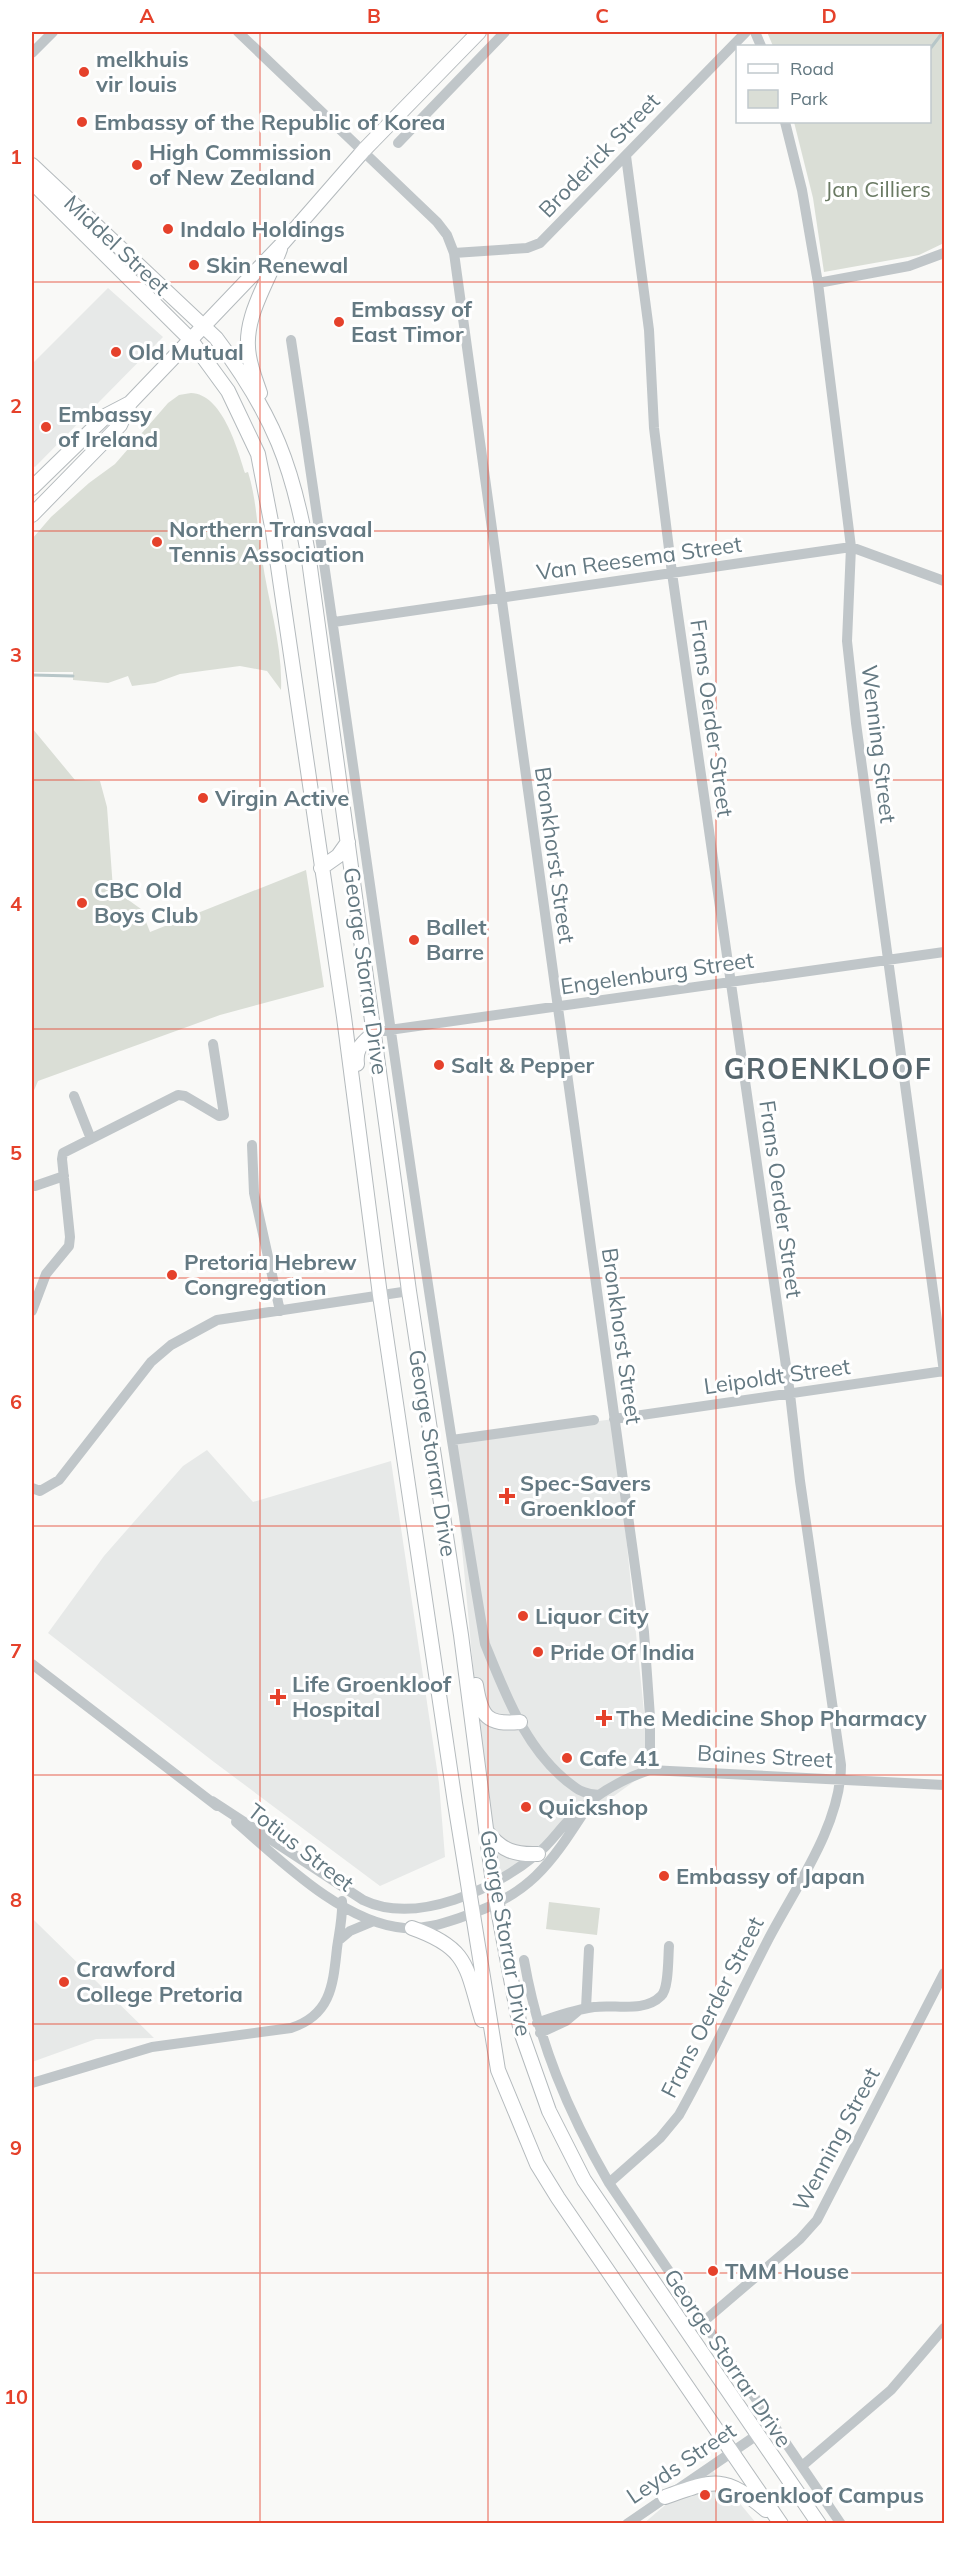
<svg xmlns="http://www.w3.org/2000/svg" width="976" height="2555" font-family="Mulish,sans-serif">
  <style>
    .built { fill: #e7e9e8 }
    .green { fill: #daded6 }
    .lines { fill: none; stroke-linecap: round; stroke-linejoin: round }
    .stream { stroke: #b7c6c8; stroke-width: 3 }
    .major-casing { stroke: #b4babd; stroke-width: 16 }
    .minor { stroke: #c0c6c9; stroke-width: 10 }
    .major { stroke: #fff; stroke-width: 14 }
    .grid { fill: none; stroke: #e5412b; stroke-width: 1.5; stroke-opacity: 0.55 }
    .poi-dot { fill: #e5412b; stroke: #fff; stroke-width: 2 }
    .labels { text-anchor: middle; stroke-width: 6; stroke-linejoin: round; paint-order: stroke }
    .poi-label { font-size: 22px; font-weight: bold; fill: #647982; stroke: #fff; text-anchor: start }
    .street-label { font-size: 22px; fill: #647982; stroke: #fff }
    .park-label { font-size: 22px; fill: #6a7a63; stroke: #fff }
    .district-label { font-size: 28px; font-weight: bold; letter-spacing: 1.5px; fill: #56666d; stroke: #fff }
    .neatline { fill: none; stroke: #e5412b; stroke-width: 2 }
    .grid-label { font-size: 20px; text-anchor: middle; font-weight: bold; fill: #e5412b }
  </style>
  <rect width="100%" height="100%" fill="#f9f9f7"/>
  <path class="built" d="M108 288 163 337 35 467 32 465V364Z
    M614 1419 650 1770 493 1883 452 1440Z
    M207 1450 253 1502 391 1461 439 1783 445 1857 380 1886 214 1762 48 1633 104 1556 183 1466Z
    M32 1918 39 1925 154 2038 96 2039 32 2062Z
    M710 2467 756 2523 643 2524Z"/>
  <path class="green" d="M767 32H944V243L919 255 824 272 813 198 794 122H930V46H773Z
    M191 393C222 394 237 447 245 473L248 472C257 501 257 529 262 558 268 602 283 646 281 690L267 671 240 666 180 674 155 683 132 686 128 676 108 683 73 680V672H32V539L51 517 89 483 115 464 168 403 179 395Z
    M32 728 75 780 100 781 107 807 113 889 141 909 150 932 306 870 324 987 220 1015 38 1081 32 1095Z
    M549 1902 600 1908 597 1935 546 1929Z"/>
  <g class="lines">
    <path class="stream" d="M930 49 943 32
      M32 675 73 676"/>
    <defs>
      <path id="major" d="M32 165 216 338C273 414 294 467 309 560L409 1291 461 1635 493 1883 521 2032 549 2111 584 2180 819 2524
        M32 182 190 339 228 391 258 454 273 532 344 1017 380 1295 455 1803 498 2070 537 2164 558 2198 781 2524
        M260 393C256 381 251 369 249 356 242 318 268 283 280 249
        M32 488 107 415 130 403 282 244 364 150 479 32
        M32 515 120 425 130 403
        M321 868 338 856 348 842
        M357 1064C355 1047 363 1043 375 1032
        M476 1685C481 1717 487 1725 520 1722
        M487 1832C502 1851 515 1855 538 1854
        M412 1928C469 1948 466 1967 482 2020
        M665 2497C715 2479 724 2475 766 2510"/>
    </defs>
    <use href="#major" class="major-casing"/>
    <path class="minor" d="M238 32 437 222 447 235 454 253 644 1632 650 1717V1770
      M755 32 761 46
      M32 53 53 32
      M785 122 802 190 818 283 851 547 847 641 856 723 944 1372
      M398 143 505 32
      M454 253 527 248 540 243 746 32
      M818 283 909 266 944 253
      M291 340C357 775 412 1211 485 1644 506 1696 528 1755 576 1788 582 1793 591 1794 598 1795
      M334 622 851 547 944 581
      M375 1032 944 952
      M74 1096 91 1139
      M252 1145 254 1193 280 1311
      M35 1186 64 1176
      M32 1311 46 1274 69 1246 70 1237 62 1159 63 1153 178 1095 185 1096 219 1116 224 1115 213 1044
      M614 1419 944 1371
      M452 1440 594 1420
      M32 1488 40 1491 59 1480 151 1362 171 1345 217 1320 409 1291
      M32 1664 217 1806
      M212 1801 363 1900C417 1926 494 1889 537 1854 549 1845 558 1831 569 1820 592 1797 618 1780 650 1770L944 1785
      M236 1822C280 1860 343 1923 404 1928 424 1930 444 1923 462 1917 529 1896 550 1865 586 1809
      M338 1941 350 1931 374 1921
      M524 1960C538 2041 568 2112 609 2183L841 2524
      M586 2008 589 1949
      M537 2023C556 2016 574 2010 594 2007 615 2004 644 2013 661 1996 669 1989 668 1957 669 1946
      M540 2033 566 2021 578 2011
      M32 2083 152 2047 291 2028C331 2015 333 1985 337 1948 339 1933 343 1917 342 1901
      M609 2183 660 2138 679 2115C711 2058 738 1998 768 1940 795 1888 841 1825 841 1765L800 1481 790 1394 672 573 654 428 649 330 626 156
      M703 2322 800 2239 817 2220 944 1973
      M802 2466 891 2390 944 2328
      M627 2524 757 2435"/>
    <use href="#major" class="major"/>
  </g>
  <path class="grid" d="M260 32V2524M488 32V2524M716 32V2524M32 282H944M32 531H944M32 780H944M32 1029H944M32 1278H944M32 1526H944M32 1775H944M32 2024H944M32 2273H944"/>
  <g class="poi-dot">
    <circle cx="84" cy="72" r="6"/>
    <circle cx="82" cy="122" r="6"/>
    <circle cx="137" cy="165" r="6"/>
    <circle cx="168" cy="229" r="6"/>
    <circle cx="194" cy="265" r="6"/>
    <circle cx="339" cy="322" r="6"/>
    <circle cx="116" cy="352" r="6"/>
    <circle cx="46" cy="427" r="6"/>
    <circle cx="157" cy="542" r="6"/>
    <circle cx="203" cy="798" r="6"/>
    <circle cx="82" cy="903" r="6"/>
    <circle cx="414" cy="940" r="6"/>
    <circle cx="439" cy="1065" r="6"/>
    <circle cx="172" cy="1275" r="6"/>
    <path d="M504 1487h6v6h6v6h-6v6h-6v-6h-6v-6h6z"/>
    <circle cx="523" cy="1616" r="6"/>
    <circle cx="538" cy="1652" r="6"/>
    <path d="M275 1688h6v6h6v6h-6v6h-6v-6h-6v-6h6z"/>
    <path d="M601 1709h6v6h6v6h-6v6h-6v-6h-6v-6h6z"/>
    <circle cx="567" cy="1758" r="6"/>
    <circle cx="526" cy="1807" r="6"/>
    <circle cx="664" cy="1876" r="6"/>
    <circle cx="64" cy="1982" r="6"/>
    <circle cx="713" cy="2271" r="6"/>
    <circle cx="705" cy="2495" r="6"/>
  </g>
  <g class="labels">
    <g class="poi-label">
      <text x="96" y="67">melkhuis<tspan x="96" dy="25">vir louis</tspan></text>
      <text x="94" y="130">Embassy of the Republic of Korea</text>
      <text x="149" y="160">High Commission<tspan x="149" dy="25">of New Zealand</tspan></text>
      <text x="180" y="237">Indalo Holdings</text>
      <text x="206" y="273">Skin Renewal</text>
      <text x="351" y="317">Embassy of<tspan x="351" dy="25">East Timor</tspan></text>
      <text x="128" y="360">Old Mutual</text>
      <text x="58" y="422">Embassy<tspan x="58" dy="25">of Ireland</tspan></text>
      <text x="169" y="537">Northern Transvaal<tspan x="169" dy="25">Tennis Association</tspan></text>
      <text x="215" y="806">Virgin Active</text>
      <text x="94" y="898">CBC Old<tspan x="94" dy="25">Boys Club</tspan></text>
      <text x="426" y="935">Ballet<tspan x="426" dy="25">Barre</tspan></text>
      <text x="451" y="1073">Salt &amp; Pepper</text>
      <text x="184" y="1270">Pretoria Hebrew<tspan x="184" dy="25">Congregation</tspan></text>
      <text x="520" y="1491">Spec-Savers<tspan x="520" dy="25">Groenkloof</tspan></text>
      <text x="535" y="1624">Liquor City</text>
      <text x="550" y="1660">Pride Of India</text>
      <text x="292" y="1692">Life Groenkloof<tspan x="292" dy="25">Hospital</tspan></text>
      <text x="616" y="1726">The Medicine Shop Pharmacy</text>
      <text x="579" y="1766">Cafe 41</text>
      <text x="538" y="1815">Quickshop</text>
      <text x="676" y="1884">Embassy of Japan</text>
      <text x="76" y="1977">Crawford<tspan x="76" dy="25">College Pretoria</tspan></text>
      <text x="725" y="2279">TMM House</text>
      <text x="717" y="2503">Groenkloof Campus</text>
    </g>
    <g class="street-label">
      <text transform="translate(599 155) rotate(-46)" y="8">Broderick Street</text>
      <text transform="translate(117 245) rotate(43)" y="8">Middel Street</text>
      <text transform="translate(639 558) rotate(-8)" y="8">Van Reesema Street</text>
      <text transform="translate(712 718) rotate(82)" y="8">Frans Oerder Street</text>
      <text transform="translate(879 744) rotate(83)" y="8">Wenning Street</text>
      <text transform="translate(555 855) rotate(82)" y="8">Bronkhorst Street</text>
      <text transform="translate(366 971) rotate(82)" y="8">George Storrar Drive</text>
      <text transform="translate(657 973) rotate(-8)" y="8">Engelenburg Street</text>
      <text transform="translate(781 1199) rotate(82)" y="8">Frans Oerder Street</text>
      <text transform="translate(622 1336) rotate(82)" y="8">Bronkhorst Street</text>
      <text transform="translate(777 1376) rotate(-8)" y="8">Leipoldt Street</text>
      <text transform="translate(433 1453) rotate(81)" y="8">George Storrar Drive</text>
      <text transform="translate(765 1756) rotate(3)" y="8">Baines Street</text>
      <text transform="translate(301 1847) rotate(38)" y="8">Totius Street</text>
      <text transform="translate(506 1933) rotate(80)" y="8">George Storrar Drive</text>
      <text transform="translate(712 2007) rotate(-63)" y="8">Frans Oerder Street</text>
      <text transform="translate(836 2139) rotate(-62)" y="8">Wenning Street</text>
      <text transform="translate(728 2358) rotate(56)" y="8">George Storrar Drive</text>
      <text transform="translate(681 2463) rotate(-34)" y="8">Leyds Street</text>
    </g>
    <g class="park-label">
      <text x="878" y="197">Jan Cilliers</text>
    </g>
    <g class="district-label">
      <text x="828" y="1079">GROENKLOOF</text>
    </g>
  </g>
  <rect width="976" height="2555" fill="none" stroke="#ffffff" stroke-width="66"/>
  <rect x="736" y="45" width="195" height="78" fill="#ffffff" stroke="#c1c9cd" stroke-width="1.5"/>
  <rect x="748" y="64" width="30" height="9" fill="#ffffff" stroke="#c1c9cd" stroke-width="1.5"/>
  <text x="790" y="75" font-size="18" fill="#647982">Road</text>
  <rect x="748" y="90" width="30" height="18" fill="#daded6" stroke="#c1c9cd" stroke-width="1.5"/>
  <text x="790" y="105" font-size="18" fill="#647982">Park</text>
  <rect x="33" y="33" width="910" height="2489" class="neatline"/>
  <g class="grid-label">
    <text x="147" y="23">A</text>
    <text x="374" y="23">B</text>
    <text x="602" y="23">C</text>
    <text x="829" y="23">D</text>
    <text x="16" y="164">1</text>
    <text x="16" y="413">2</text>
    <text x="16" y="662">3</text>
    <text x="16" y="911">4</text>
    <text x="16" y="1160">5</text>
    <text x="16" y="1409">6</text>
    <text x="16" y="1658">7</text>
    <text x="16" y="1907">8</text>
    <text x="16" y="2155">9</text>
    <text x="16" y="2404">10</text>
  </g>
</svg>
